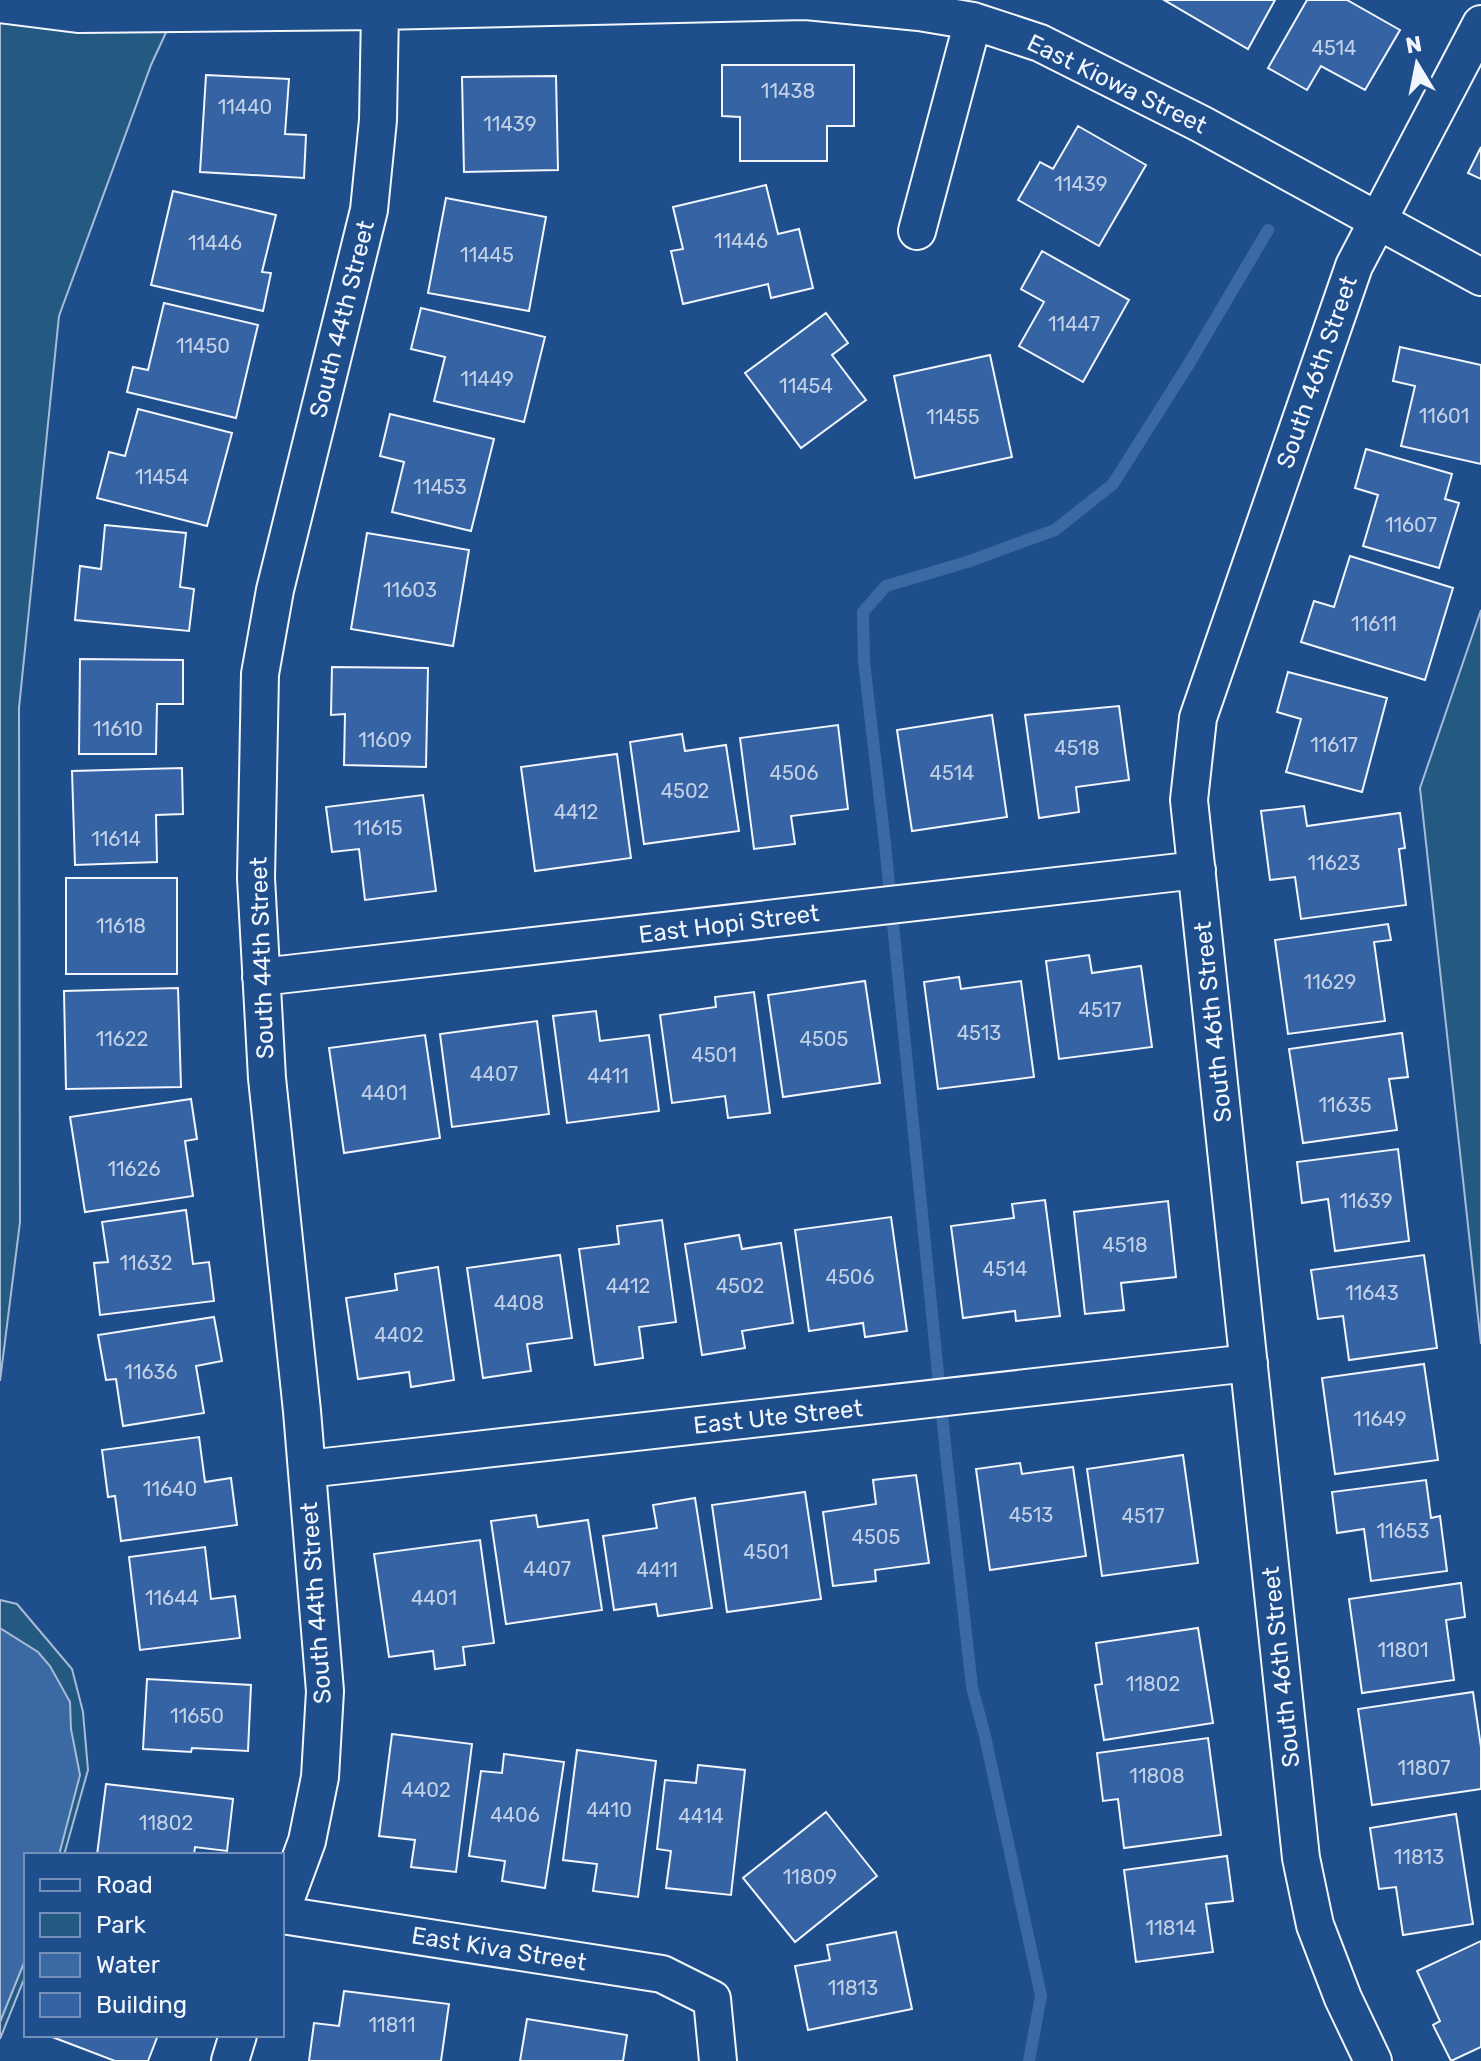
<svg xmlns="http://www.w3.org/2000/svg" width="1481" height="2061" font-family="Rubik,sans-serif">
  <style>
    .green { fill: #245a82; stroke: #a8bbd7; stroke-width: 2 }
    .water { fill: #3b69a3; stroke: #a8bbd7; stroke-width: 2 }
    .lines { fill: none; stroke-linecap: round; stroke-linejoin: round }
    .stream { stroke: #3b69a3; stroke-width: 12 }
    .building { fill: #3563a3; stroke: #f2f6ff; stroke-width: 2 }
    .minor-casing { stroke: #f2f6ff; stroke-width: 40 }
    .minor { stroke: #1f4e8c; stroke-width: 36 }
    .labels { text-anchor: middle; stroke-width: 6; stroke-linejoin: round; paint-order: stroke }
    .number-label { font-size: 20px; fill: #c3d1e8 }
    .street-label { font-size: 24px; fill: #f2f6ff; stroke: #1f4e8c }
  </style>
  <rect width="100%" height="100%" fill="#1f4e8c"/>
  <path class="green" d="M0 0H181L151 65 59 316 19 708 20 1222 0 1381Z
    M1481 610V1344L1420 788Z
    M0 1600 17 1604 72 1669 83 1712 88 1770 64 1855H26V1974L0 2039Z"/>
  <path class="water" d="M0 1628 38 1652 50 1666 70 1702 71 1729 80 1775 59 1855H26V1958L0 2022Z"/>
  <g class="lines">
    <path class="stream" d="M1029 2061 1041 1996 985 1736 972 1687 946 1454 885 844 864 662 863 612 886 586 967 562 1055 530 1113 484 1190 362 1268 230"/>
  </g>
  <path class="building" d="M1164 0H1275L1248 49Z
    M1307 0H1347L1400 30 1365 90 1321 66 1307 90 1268 68Z
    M722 65H854V126H827V161H740V117L722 116Z
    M206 75 289 79 285 134 306 135 304 178 200 172Z
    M556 76 558 170 464 172 462 77Z
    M1078 126 1146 165 1099 246 1018 200 1040 162 1053 169Z
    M1481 147V179L1468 173Z
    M766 185 778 234 799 229 813 288 771 298 768 284 683 304 671 251 683 249 673 207Z
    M173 191 276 215 262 272 271 273 263 311 151 285Z
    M446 198 546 217 529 311 428 293Z
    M1042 251 1129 300 1083 382 1019 346 1044 302 1021 289Z
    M164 303 258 325 236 418 127 392 133 367 148 370Z
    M421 308 545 337 524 422 434 401 445 357 411 349Z
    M826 313 848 343 832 355 866 400 801 448 745 373Z
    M1400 347 1481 365V464L1401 446 1415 386 1393 381Z
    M990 355 1012 457 915 478 894 376Z
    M138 409 232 433 207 526 97 498 109 452 125 456Z
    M390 414 494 439 471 531 392 512 404 462 380 456Z
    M1366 449 1452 474 1445 499 1459 503 1439 568 1363 546 1378 495 1355 488Z
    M105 525 186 533 180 587 194 589 189 631 75 620 80 566 101 569Z
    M367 533 469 550 453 646 351 629Z
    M1350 556 1453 588 1425 680 1301 642 1314 601 1334 607Z
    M80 659 183 660V704H157L156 754H79Z
    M332 667 428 668 426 767 344 765 345 714 331 715Z
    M1288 672 1387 698 1362 792 1286 772 1301 719 1277 712Z
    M1119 706 1129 780 1076 787 1079 812 1039 818 1025 715Z
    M992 715 1007 817 912 831 897 730Z
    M838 725 848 809 791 816 795 844 754 849 740 738Z
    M682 734 685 751 726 745 739 831 644 844 630 742Z
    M617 754 631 858 535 871 521 767Z
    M182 768 183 814 156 815 157 862 75 865 72 771Z
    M423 795 436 891 365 900 359 849 332 852 326 807Z
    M1304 806 1307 826 1400 813 1405 848 1399 849 1406 905 1301 919 1295 877 1270 880 1261 811Z
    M66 878H177V974H66Z
    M1388 924 1391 940 1374 942 1385 1021 1288 1034 1275 940Z
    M1089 955 1092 973 1141 966 1152 1047 1059 1059 1046 961Z
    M959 977 961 989 1021 981 1034 1077 938 1089 924 982Z
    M865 981 880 1083 783 1097 768 995Z
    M178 988 181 1087 66 1089 64 991Z
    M754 992 770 1113 728 1118 725 1096 672 1103 660 1015 716 1007 715 997Z
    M596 1011 600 1041 649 1035 659 1111 567 1123 553 1016Z
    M537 1021 549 1114 452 1127 440 1034Z
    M1402 1033 1408 1077 1389 1079 1397 1130 1303 1143 1289 1049Z
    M425 1035 440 1138 344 1153 329 1048Z
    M191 1099 197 1139 185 1141 193 1196 85 1212 70 1117Z
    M1398 1149 1409 1241 1335 1251 1328 1199 1302 1203 1297 1162Z
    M1045 1200 1060 1316 1016 1321 1015 1311 963 1318 951 1226 1014 1218 1012 1204Z
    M1168 1201 1176 1277 1121 1283 1124 1310 1085 1314 1074 1212Z
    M186 1210 193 1264 209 1262 214 1301 100 1315 94 1263 108 1262 102 1222Z
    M891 1217 907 1331 865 1337 863 1323 809 1331 795 1230Z
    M662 1220 676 1322 639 1327 643 1358 595 1365 579 1249 619 1244 617 1226Z
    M739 1235 742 1249 781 1243 793 1323 742 1331 745 1348 702 1355 685 1244Z
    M560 1255 572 1338 527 1344 531 1371 483 1378 467 1268Z
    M1424 1255 1437 1348 1349 1360 1343 1316 1318 1319 1311 1270Z
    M438 1267 454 1380 411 1387 409 1372 358 1379 346 1298 397 1290 395 1274Z
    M214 1317 222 1361 196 1366 204 1413 123 1426 116 1379 106 1380 98 1335Z
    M1424 1364 1438 1460 1335 1474 1322 1378Z
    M199 1437 205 1482 231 1478 237 1525 121 1541 115 1496 108 1497 102 1450Z
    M1183 1455 1198 1563 1102 1576 1087 1469Z
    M1020 1463 1022 1474 1073 1467 1086 1556 990 1570 976 1469Z
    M916 1475 929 1563 875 1570 876 1581 833 1586 823 1512 876 1504 873 1480Z
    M1426 1480 1431 1518 1440 1516 1447 1571 1371 1581 1364 1529 1337 1533 1332 1492Z
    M805 1492 821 1599 727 1612 712 1505Z
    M695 1498 712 1608 658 1616 656 1604 614 1610 603 1536 657 1528 653 1505Z
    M536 1515 538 1527 588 1520 602 1610 506 1624 491 1521Z
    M480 1540 494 1643 463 1647 465 1665 435 1669 433 1651 389 1657 374 1554Z
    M205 1547 211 1599 235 1596 240 1638 140 1650 129 1557Z
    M1461 1583 1465 1617 1446 1620 1454 1680 1362 1693 1349 1599Z
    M1198 1628 1213 1723 1104 1740 1095 1685 1102 1684 1096 1643Z
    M147 1679 251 1685 248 1751 192 1748 191 1752 143 1749Z
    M1473 1692 1481 1747V1789L1372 1805 1358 1709Z
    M392 1734 472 1744 456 1872 411 1867 415 1840 379 1836Z
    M1208 1738 1221 1835 1124 1848 1118 1799 1103 1801 1097 1753Z
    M577 1750 656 1761 638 1897 593 1891 597 1864 563 1860Z
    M504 1754 564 1762 545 1888 502 1881 505 1861 469 1856 481 1771 502 1773Z
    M698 1765 745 1770 731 1895 666 1888 671 1851 657 1849 665 1780 696 1783Z
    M106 1784 233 1799 227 1851 195 1847 194 1855H97Z
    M826 1812 877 1876 795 1942 743 1878Z
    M1456 1814 1473 1924 1403 1935 1396 1887 1379 1889 1370 1828Z
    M1227 1856 1233 1901 1206 1904 1213 1952 1136 1962 1124 1870Z
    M896 1932 912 2009 808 2030 795 1966 830 1960 827 1945Z
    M1481 1941V2047L1451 2061 1433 2025 1440 2021 1417 1971Z
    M344 1991 449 2004 441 2061H309L314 2023 339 2026Z
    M527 2019 627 2035 623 2061H520Z
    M47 2035H158L148 2061H115Z"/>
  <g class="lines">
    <defs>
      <path id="minor" d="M0 4 78 14 380 11 806 1 919 12 973 21 1040 43 1201 124 1481 277
        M917 231 973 21
        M261 977 1197 870
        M307 1469 1249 1363
        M282 1909 307 1841 320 1777 325 1691 302 1411 267 1078 256 878 260 674 275 590 369 210 378 120 380 11
        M282 1915 662 1974 712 1999 718 2061
        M230 2061 238 2035
        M1373 2061 1343 1998 1315 1925 1301 1858 1189 800 1198 718 1354 266 1481 24"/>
    </defs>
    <use href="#minor" class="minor-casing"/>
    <use href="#minor" class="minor"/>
  </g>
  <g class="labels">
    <g class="number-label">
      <text x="1334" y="55">4514</text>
      <text x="788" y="98">11438</text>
      <text x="245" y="114">11440</text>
      <text x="510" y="131">11439</text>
      <text x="1081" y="191">11439</text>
      <text x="741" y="248">11446</text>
      <text x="215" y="250">11446</text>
      <text x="487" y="262">11445</text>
      <text x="1074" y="331">11447</text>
      <text x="203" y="353">11450</text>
      <text x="487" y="386">11449</text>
      <text x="806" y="393">11454</text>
      <text x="1444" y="423">11601</text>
      <text x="953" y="424">11455</text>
      <text x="162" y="484">11454</text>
      <text x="440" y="494">11453</text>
      <text x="1411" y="532">11607</text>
      <text x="410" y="597">11603</text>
      <text x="1374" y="631">11611</text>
      <text x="118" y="736">11610</text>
      <text x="385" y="747">11609</text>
      <text x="1334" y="752">11617</text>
      <text x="1077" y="755">4518</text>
      <text x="794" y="780">4506</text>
      <text x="952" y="780">4514</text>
      <text x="685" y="798">4502</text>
      <text x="576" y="819">4412</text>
      <text x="378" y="835">11615</text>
      <text x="116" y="846">11614</text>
      <text x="1334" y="870">11623</text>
      <text x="121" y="933">11618</text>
      <text x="1330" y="989">11629</text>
      <text x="1100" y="1017">4517</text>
      <text x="979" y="1040">4513</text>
      <text x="122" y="1046">11622</text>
      <text x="824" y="1046">4505</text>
      <text x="714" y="1062">4501</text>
      <text x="494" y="1081">4407</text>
      <text x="608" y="1083">4411</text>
      <text x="384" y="1100">4401</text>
      <text x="1345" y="1112">11635</text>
      <text x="134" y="1176">11626</text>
      <text x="1366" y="1208">11639</text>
      <text x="1125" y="1252">4518</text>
      <text x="146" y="1270">11632</text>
      <text x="1005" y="1276">4514</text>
      <text x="850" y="1284">4506</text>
      <text x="628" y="1293">4412</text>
      <text x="740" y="1293">4502</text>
      <text x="1372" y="1300">11643</text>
      <text x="519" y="1310">4408</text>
      <text x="399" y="1342">4402</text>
      <text x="151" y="1379">11636</text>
      <text x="1380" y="1426">11649</text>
      <text x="170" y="1496">11640</text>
      <text x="1031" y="1522">4513</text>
      <text x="1143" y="1523">4517</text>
      <text x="1403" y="1538">11653</text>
      <text x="876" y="1544">4505</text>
      <text x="766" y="1559">4501</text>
      <text x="547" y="1576">4407</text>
      <text x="657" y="1577">4411</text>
      <text x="172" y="1605">11644</text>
      <text x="434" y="1605">4401</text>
      <text x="1403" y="1657">11801</text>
      <text x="1153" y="1691">11802</text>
      <text x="197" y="1723">11650</text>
      <text x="1424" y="1775">11807</text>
      <text x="1157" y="1783">11808</text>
      <text x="426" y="1797">4402</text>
      <text x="609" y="1817">4410</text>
      <text x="515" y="1822">4406</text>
      <text x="701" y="1823">4414</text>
      <text x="166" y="1830">11802</text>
      <text x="1419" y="1864">11813</text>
      <text x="810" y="1884">11809</text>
      <text x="1171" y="1935">11814</text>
      <text x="853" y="1995">11813</text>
      <text x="392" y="2032">11811</text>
    </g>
    <g class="street-label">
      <text transform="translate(1117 84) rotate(26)" y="8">East Kiowa Street</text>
      <text transform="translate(342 319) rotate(-76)" y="8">South 44th Street</text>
      <text transform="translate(1317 372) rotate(-71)" y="8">South 46th Street</text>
      <text transform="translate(729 924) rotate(-7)" y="8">East Hopi Street</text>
      <text transform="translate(262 958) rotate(-92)" y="8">South 44th Street</text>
      <text transform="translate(1213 1022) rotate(-96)" y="8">South 46th Street</text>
      <text transform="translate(778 1417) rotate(-6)" y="8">East Ute Street</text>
      <text transform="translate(316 1603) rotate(-94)" y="8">South 44th Street</text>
      <text transform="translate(1281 1667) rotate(-96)" y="8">South 46th Street</text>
      <text transform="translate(499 1949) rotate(9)" y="8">East Kiva Street</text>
    </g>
  </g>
  <rect x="24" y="1853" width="260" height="184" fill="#1f4e8c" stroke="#7391ba" stroke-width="2"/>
  <rect x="40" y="1879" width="40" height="12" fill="#1f4e8c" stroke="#7391ba" stroke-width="2"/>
  <text x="96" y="1893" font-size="24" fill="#f2f6ff">Road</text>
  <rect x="40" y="1913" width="40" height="24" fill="#245a82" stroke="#7391ba" stroke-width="2"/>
  <text x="96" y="1933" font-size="24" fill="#f2f6ff">Park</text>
  <rect x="40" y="1953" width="40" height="24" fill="#3b69a3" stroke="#7391ba" stroke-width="2"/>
  <text x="96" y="1973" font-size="24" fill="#f2f6ff">Water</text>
  <rect x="40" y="1993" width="40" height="24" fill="#3563a3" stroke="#7391ba" stroke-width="2"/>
  <text x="96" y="2013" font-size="24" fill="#f2f6ff">Building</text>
  <g transform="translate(1417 64) rotate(350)" stroke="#1f4e8c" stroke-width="6" paint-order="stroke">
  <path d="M0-6L14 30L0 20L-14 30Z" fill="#f2f6ff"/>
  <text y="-12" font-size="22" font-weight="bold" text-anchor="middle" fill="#f2f6ff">N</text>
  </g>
</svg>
